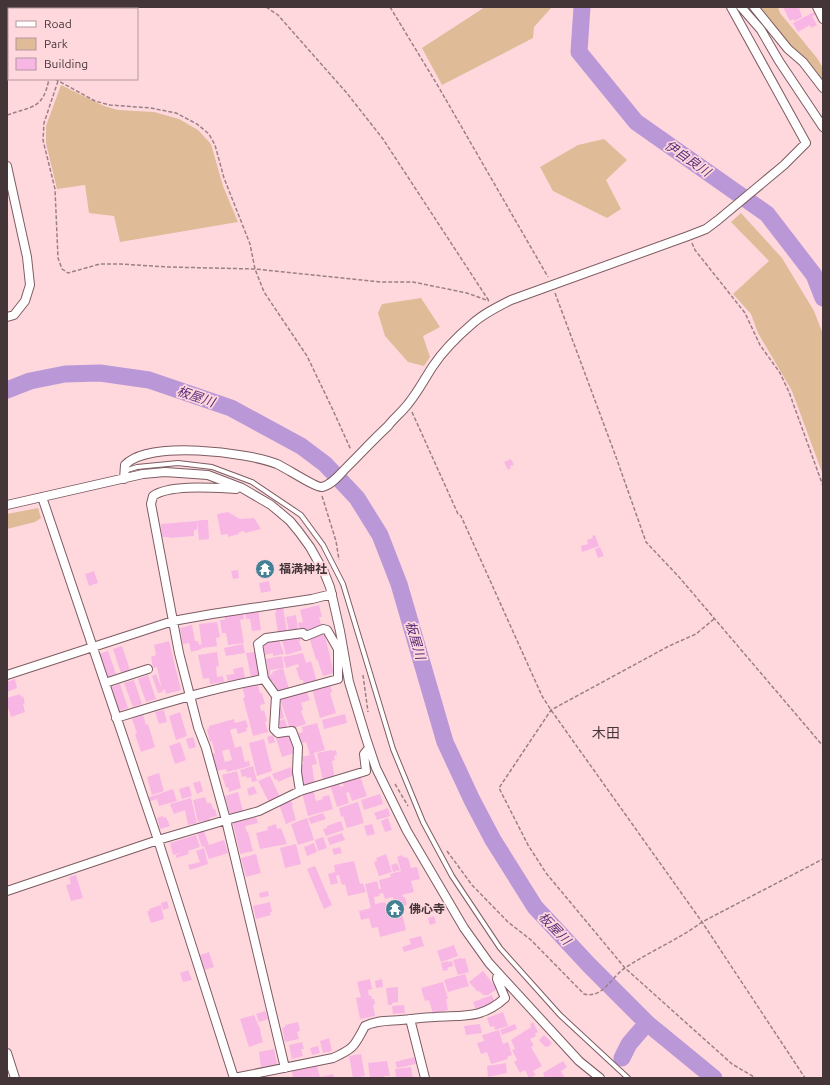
<svg xmlns="http://www.w3.org/2000/svg" width="830" height="1085" font-family="Ubuntu,'Noto Sans JP',sans-serif">
  <style>
    .green { fill: #dfbb98 }
    .lines { fill: none; stroke-linecap: round; stroke-linejoin: round }
    .river { stroke: #ba98d7; stroke-width: 17 }
    .building { fill: #f8b6e4; fill-rule: evenodd }
    .lane-casing { stroke: #7d5c62; stroke-width: 6 }
    .street-casing { stroke: #7d5c62; stroke-width: 10 }
    .path { stroke: #9a8084; stroke-width: 1.5; stroke-dasharray: 4 2; stroke-linecap: butt }
    .lane { stroke: #fff; stroke-width: 4 }
    .street { stroke: #fff; stroke-width: 8 }
    .labels { text-anchor: middle; stroke-width: 3.5; stroke-linejoin: round; paint-order: stroke }
    .poi-label { font-size: 12px; font-weight: bold; fill: #443538; stroke: #ffd8de; text-anchor: start }
    .water-label { font-size: 13px; font-style: italic; fill: #592e78; stroke: #ffd8de }
    .quarter-label { font-size: 14px; fill: #443538; stroke: #ffd8de }
  </style>
  <rect width="100%" height="100%" fill="#ffd8de"/>
  <path class="green" d="M485 7H552L534 27 533 38 442 85 422 48Z
    M758 7H778L780 13 817 58 823 68V82L805 59 790 45Z
    M61 85 104 106 118 110 154 112 179 119 198 130 211 144 223 186 238 222 120 242 114 216 89 213 85 185 57 189 46 143V126Z
    M604 139 627 160 606 180 621 209 607 218 553 191 540 167 578 145Z
    M741 213 782 258 814 311 823 334V475L792 391 758 333 751 314 733 294 769 261 731 222Z
    M421 298 440 327 423 336 430 357 424 366 408 362 385 336 378 313 382 304Z
    M38 508 41 518 35 522 7 529V514Z"/>
  <g class="lines">
    <path class="river" d="M582 7 579 52 636 122 767 214 814 275 823 298
      M7 390 30 381 65 374 100 373 149 380 231 408 301 446 325 464 357 498 380 535 399 584 445 742 472 800 493 840 535 907 589 965 647 1023 714 1078
      M622 1058 629 1044 647 1023"/>
  </g>
  <path class="building" d="M783 7H799L802 17 794 21 793 19 790 21Z
    M814 12 815 15 812 16 817 25 811 28 810 25 798 32 793 23Z
    M511 459 514 465 510 466 511 468 508 470 504 462Z
    M228 512 240 519 254 518 261 529 245 533 244 531 239 532V534L228 537V534L221 535 217 514Z
    M201 520 202 521V520H208L209 539 199 540 197 521Z
    M197 521V530H194V536L169 538V537H162L161 524Z
    M595 535 599 546 582 552 581 546 588 544 587 540 593 538 592 536Z
    M600 547 604 556 598 558 595 549Z
    M268 563 271 574 261 576 259 565Z
    M238 570 239 578 233 579 231 571Z
    M94 571 98 583 89 586 85 574Z
    M269 581 271 591 261 593 259 583Z
    M319 605 322 617H319L322 628 307 632 306 629 300 631 298 623 303 622 300 610Z
    M283 607 287 632 278 634 275 613H276V608Z
    M258 608 261 630 252 631 250 619H246L245 610Z
    M243 613 244 619 240 620 244 643 228 645 226 633H222L220 620H225L224 616Z
    M296 615 298 630 289 632 286 617Z
    M217 622 220 637 216 638 217 646 202 648 199 624Z
    M192 625 195 641H198L199 645 201 644 202 649 191 652 189 643 183 644 180 628Z
    M324 632 334 673 323 676 317 659 316 660 309 636Z
    M299 635 301 640 299 641 302 650 286 655 282 640Z
    M279 640 284 654 273 656V653L265 655 263 643Z
    M169 641 181 690 166 694 165 690H162L157 667 153 668 151 657 156 655 154 645Z
    M243 644 245 653 226 656 224 648Z
    M122 646 130 670 121 673 113 649Z
    M108 651 116 674 107 677 99 654Z
    M217 652 219 666 216 667 217 677 223 676 224 682 210 684 209 678 203 679 198 655Z
    M255 652 259 676 251 677 246 653Z
    M303 653 306 663 311 661 317 682 304 685 303 680H300L296 668 299 667 298 664 286 668 283 657Z
    M282 656 284 668 270 670V674H266L265 670 268 669 266 659Z
    M243 667 245 678 228 681 226 675 234 674 233 669Z
    M283 668 289 689 277 692 273 681 269 682 267 675 273 674 272 672Z
    M156 674 163 692 158 693 152 676Z
    M148 675 156 699 146 702 138 679Z
    M15 679 17 688 7 692V682Z
    M134 680 142 704 133 707 124 683Z
    M257 682 260 693H262L265 704 260 705 261 711 264 710 267 721 265 722 268 732 253 736 243 698 245 697 242 686Z
    M120 684 128 708 119 711 111 687Z
    M330 684 332 692 330 693 336 713 320 718 312 689Z
    M306 690 310 700 301 703 303 710 301 711 306 724 290 729 280 699Z
    M20 694 21 697 23 696 25 703 23 704 25 712 11 717 7 705V698Z
    M281 705 284 718 276 720V707Z
    M164 710 167 722 159 724 155 712Z
    M180 712 187 736 176 740 169 716Z
    M345 714 347 723 324 729 322 720Z
    M143 715 146 725 148 724 155 747 141 752 135 734 137 733 132 719Z
    M234 719 235 723 246 720 248 727 246 728 247 731 238 734 236 728 230 730 235 748 241 746 245 762 249 761 250 766 227 772 226 769 217 771 212 754 215 753 212 741 210 742 207 729H209V726ZM229 749 232 760 225 762 222 751Z
    M285 719 287 727 281 729 278 721Z
    M317 723 325 750 314 753 317 764 312 765 315 785 304 788 298 766 304 764 302 757 310 755 306 742 298 744 296 734 303 732 302 727Z
    M285 734 286 736 291 735 295 753 282 757 276 738 279 737 278 736Z
    M273 735 275 742 269 744 267 737Z
    M193 737 196 747 189 749 186 739Z
    M264 739 272 771 257 776 249 743Z
    M180 742 186 760 175 764 169 746Z
    M332 750V751L336 750 337 755 334 756 335 760 332 761 335 779 323 781 317 753Z
    M253 766 257 781 252 782 251 777 247 778 246 776 242 777 240 770Z
    M291 767 294 775 278 782 277 779 275 780 272 774Z
    M237 771 241 788 229 792 228 787 226 788 222 775Z
    M159 773 164 791 152 795 147 777Z
    M270 776 280 797 269 802 258 781Z
    M360 776 367 796 352 801 349 792 346 793 349 803 337 807 330 785 339 782 340 787 344 786 342 782Z
    M200 781 203 791 197 794 193 783Z
    M189 786 192 796 182 799 179 789Z
    M254 786 257 793 249 796 247 789Z
    M173 789 177 801 159 806 157 799 148 802 147 798Z
    M313 789 316 801 323 799 322 797 329 795 333 809 308 816 302 793Z
    M238 792 243 811 230 815 225 796Z
    M380 794 383 804 364 810 361 800Z
    M205 797 207 803H211L213 809H215L217 816 209 818 210 820 198 822 193 800Z
    M191 798 197 823 188 825 185 810 174 814 170 804Z
    M289 799 293 804 292 806 296 820 286 824 279 804Z
    M358 802 364 823 347 828 343 816 341 817 339 808Z
    M388 808 390 816 377 820 374 813Z
    M323 813 326 819 311 824 308 818Z
    M163 816V818L166 817 170 826 160 829 157 818Z
    M256 817 258 823 245 826 247 832H248L253 851 240 854 233 823Z
    M307 818 314 840 298 845 291 824Z
    M388 818 392 830 385 832 381 821Z
    M341 821 344 830 326 836 323 829 327 828V826Z
    M276 824 277 829 281 828 287 844 260 849 256 833 268 830 267 827Z
    M372 824 375 834 367 836 364 826Z
    M204 831 209 845 224 840 228 853 209 859 204 846 202 847 197 833Z
    M342 833 345 840 330 845 327 838Z
    M196 835 200 847 188 851 189 854 176 858V855L181 853 173 855 170 843Z
    M323 837 327 848 318 851 315 840Z
    M314 843 317 852 307 856 304 847Z
    M296 844 301 864 285 868 280 848Z
    M340 847 342 853 334 855 332 849Z
    M204 848 208 864 190 870 188 865 200 862 196 851Z
    M256 854 261 873 246 877 241 858Z
    M386 854 392 872 379 876 374 862 377 861 376 858Z
    M402 855 403 857 408 858 411 868 417 867 420 879 411 881 414 892 402 895 403 897H405L407 905 400 906 406 930 380 937 378 927 372 928 369 918 361 920 359 911 371 908 365 884 377 881 379 889H381L379 880 391 877 390 874 401 871 397 857ZM383 893 385 899 393 897 395 905 387 907 385 902 375 904 374 897 380 896 379 894Z
    M354 861 360 884 363 883 366 892 348 896 345 884 342 885 339 875 336 876 338 883 331 885 328 874 335 872 334 865Z
    M397 863 400 870 393 872 391 865Z
    M315 866 332 905 324 909 307 869Z
    M76 875 83 898 71 901 66 885 71 884 69 877Z
    M268 891 269 896 260 898 259 893Z
    M167 901 169 908 163 910 161 903Z
    M270 902 272 912H270L271 915 256 919 253 906Z
    M437 904 439 911 433 913 431 906Z
    M161 905 164 919 151 923 147 911H150L149 909Z
    M434 916 436 923 430 925 428 918Z
    M421 936 424 946 404 952 402 947 411 944 409 939Z
    M454 945 458 956 441 962 437 951Z
    M209 952 214 967 205 970 200 955Z
    M461 958 462 959 465 958 469 972 458 975 453 960Z
    M448 961V962L452 961 453 966 447 968 448 970 443 971 441 963Z
    M188 970 192 980 183 982 180 973Z
    M483 971 497 989 488 995H483L479 991 478 992 469 982Z
    M465 974 469 986 448 992 444 980Z
    M370 979 372 989 368 990 369 996 371 995 372 999H374L375 1004 373 1005 375 1016 360 1019 356 998 361 997 357 982Z
    M382 979 383 987 376 988 375 981Z
    M443 982 448 999H446L448 1010 433 1014 429 1000 425 1001 421 988Z
    M398 987V1002L392 1003V1005H388L386 988Z
    M492 995 495 1003 476 1010 473 1002Z
    M404 1005 405 1013 393 1014 392 1006Z
    M265 1011 268 1019 259 1022 256 1014Z
    M503 1012 508 1026 495 1030 494 1026 490 1027 487 1018Z
    M254 1015 261 1031H260L263 1042 249 1047 240 1019Z
    M298 1022 300 1031 297 1032 299 1039 285 1042 282 1028 285 1027V1025Z
    M533 1022 538 1032 535 1034 536 1036 530 1039 534 1045 531 1047 542 1066 533 1071 536 1075 529 1078 525 1070 520 1073 514 1062 517 1060 512 1050 515 1049 511 1040 531 1027 530 1024Z
    M480 1024 482 1033 466 1035 464 1026Z
    M515 1024 517 1029 502 1035 500 1030Z
    M499 1030 503 1044 508 1042 512 1055 507 1057 508 1059 491 1064 487 1052 481 1054 477 1043 484 1041 482 1035Z
    M544 1035 552 1043 548 1047 546 1046 545 1047 539 1040Z
    M329 1038 332 1051 323 1053 320 1041Z
    M302 1042 304 1049H301L303 1056 292 1059 289 1045Z
    M318 1046 320 1053 312 1055 310 1048Z
    M274 1049 277 1064 261 1067 259 1052Z
    M361 1054 365 1076 353 1078 349 1056Z
    M414 1057 416 1064 397 1068 395 1062Z
    M387 1061 390 1076H384V1078H370L368 1063Z
    M563 1061 567 1067 561 1071 565 1078H545L543 1073Z
    M506 1063 507 1073 488 1077 487 1066Z
    M317 1066 320 1077 333 1074 334 1078H293L292 1071Z
    M411 1067 413 1078H396L395 1069Z"/>
  <g class="lines">
    <defs>
      <path id="lane" d="M124 471 137 467 178 463 212 467 252 482 301 515 323 545 343 584 393 749 423 822 452 876 500 948 560 1015 628 1078"/>
      <path id="street" d="M741 7 761 30 779 61 823 127
        M754 7 788 49 803 62 823 88
        M817 7 823 19
        M7 166 27 257 30 285 25 301 14 315 7 317
        M124 479 125 465C148 440 247 452 277 464 286 468 316 488 322 487 332 485 340 474 347 467 361 453 374 439 388 426 394 418 402 412 408 404 418 392 425 378 433 366 443 351 458 336 472 324 483 314 497 307 511 300L688 236 706 229 718 220 784 165 806 143 731 7
        M236 489C215 488 170 484 153 496L151 504 179 653 198 727 206 748 226 820 285 1068
        M42 497 158 840 234 1078
        M7 505 143 474 165 472 208 475 242 488 271 505 290 521 299 532 310 547 324 572 330 587 340 631 349 682 366 738 376 768 407 831 464 928 489 963 579 1061 600 1078
        M7 675 173 621 212 614 312 599 332 594
        M105 683 148 669
        M276 696 338 679V649
        M116 718C165 703 213 688 264 679
        M300 791 297 772 298 747 292 731 278 733 274 729 276 696 264 679 258 644 266 638 303 633 306 636 323 629 327 630 338 649 343 648
        M7 891 158 840 226 820 259 811 300 791 366 771 364 754 369 748
        M410 1019 425 1078
        M7 1053 15 1078
        M234 1078 333 1058C355 1048 354 1046 365 1026 376 1020 389 1021 401 1020 413 1019 424 1017 435 1017 464 1015 482 1019 505 998L497 979 498 973"/>
    </defs>
    <use href="#lane" class="lane-casing"/>
    <use href="#street" class="street-casing"/>
    <path class="path" d="M52 7V9
      M266 7 278 15 346 92 383 139 489 301
      M390 7 438 86 548 277
      M55 79 95 101 110 105 151 108 176 113 197 124 209 134 215 145 224 178 250 244 255 269 264 292 307 356 332 408 351 450
      M58 81 44 123 43 140 55 189 58 258 62 269 68 273 100 264H121L168 267 255 269 381 282H413L467 293 489 301
      M7 115C33 106 43 109 49 79
      M692 243 695 250 745 313 760 345 780 373 789 392 823 486
      M555 293 616 457 646 542 679 577 823 746
      M412 412 458 514 461 516 542 696 551 710 702 922 805 1078
      M322 496 336 541 339 560
      M714 619 696 634 669 646 551 710 499 788 528 845 546 873 625 968 732 1064 756 1078
      M363 675 368 712
      M395 784 408 806
      M447 851 472 885 508 922 531 940 584 994C603 999 611 977 625 968 650 951 678 940 702 922L823 859"/>
    <use href="#lane" class="lane"/>
    <use href="#street" class="street"/>
  </g>
  <defs>
    <symbol id="temple-disc" viewBox="-11 -11 22 22"><circle r="9.5" fill="#428195" stroke="#ffd8de"/><path d="M0-6L5-2H3V0L6.5 2.5H4V6H1.5V3h-3V6H-4V2.5H-6.5L-3 0V-2H-5Z" fill="#fff"/></symbol>
  </defs>
  <g fill-rule="evenodd">
    <use href="#temple-disc" x="254" y="558" width="22" height="22"/>
    <use href="#temple-disc" x="384" y="898" width="22" height="22"/>
  </g>
  <g class="labels">
    <g class="poi-label">
      <text x="279" y="573">福満神社</text>
      <text x="409" y="913">佛心寺</text>
    </g>
    <g class="water-label">
      <text transform="translate(688 158) rotate(35)" y="5">伊自良川</text>
      <text transform="translate(196 396) rotate(19)" y="5">板屋川</text>
      <text transform="translate(416 640) rotate(74)" y="5">板屋川</text>
      <text transform="translate(555 928) rotate(46)" y="5">板屋川</text>
    </g>
    <g class="quarter-label">
      <text x="606" y="738">木田</text>
    </g>
  </g>
  <rect width="830" height="1085" fill="none" stroke="#443538" stroke-width="16"/>
  <rect x="8" y="8" width="130" height="72" fill="#ffd8de" stroke="#b4979c"/>
  <rect x="16" y="21" width="20" height="6" fill="#ffffff" stroke="#b4979c"/>
  <text x="44" y="28" font-size="12" fill="#443538">Road</text>
  <rect x="16" y="38" width="20" height="12" fill="#dfbb98" stroke="#b4979c"/>
  <text x="44" y="48" font-size="12" fill="#443538">Park</text>
  <rect x="16" y="58" width="20" height="12" fill="#f8b6e4" stroke="#b4979c"/>
  <text x="44" y="68" font-size="12" fill="#443538">Building</text>
</svg>
